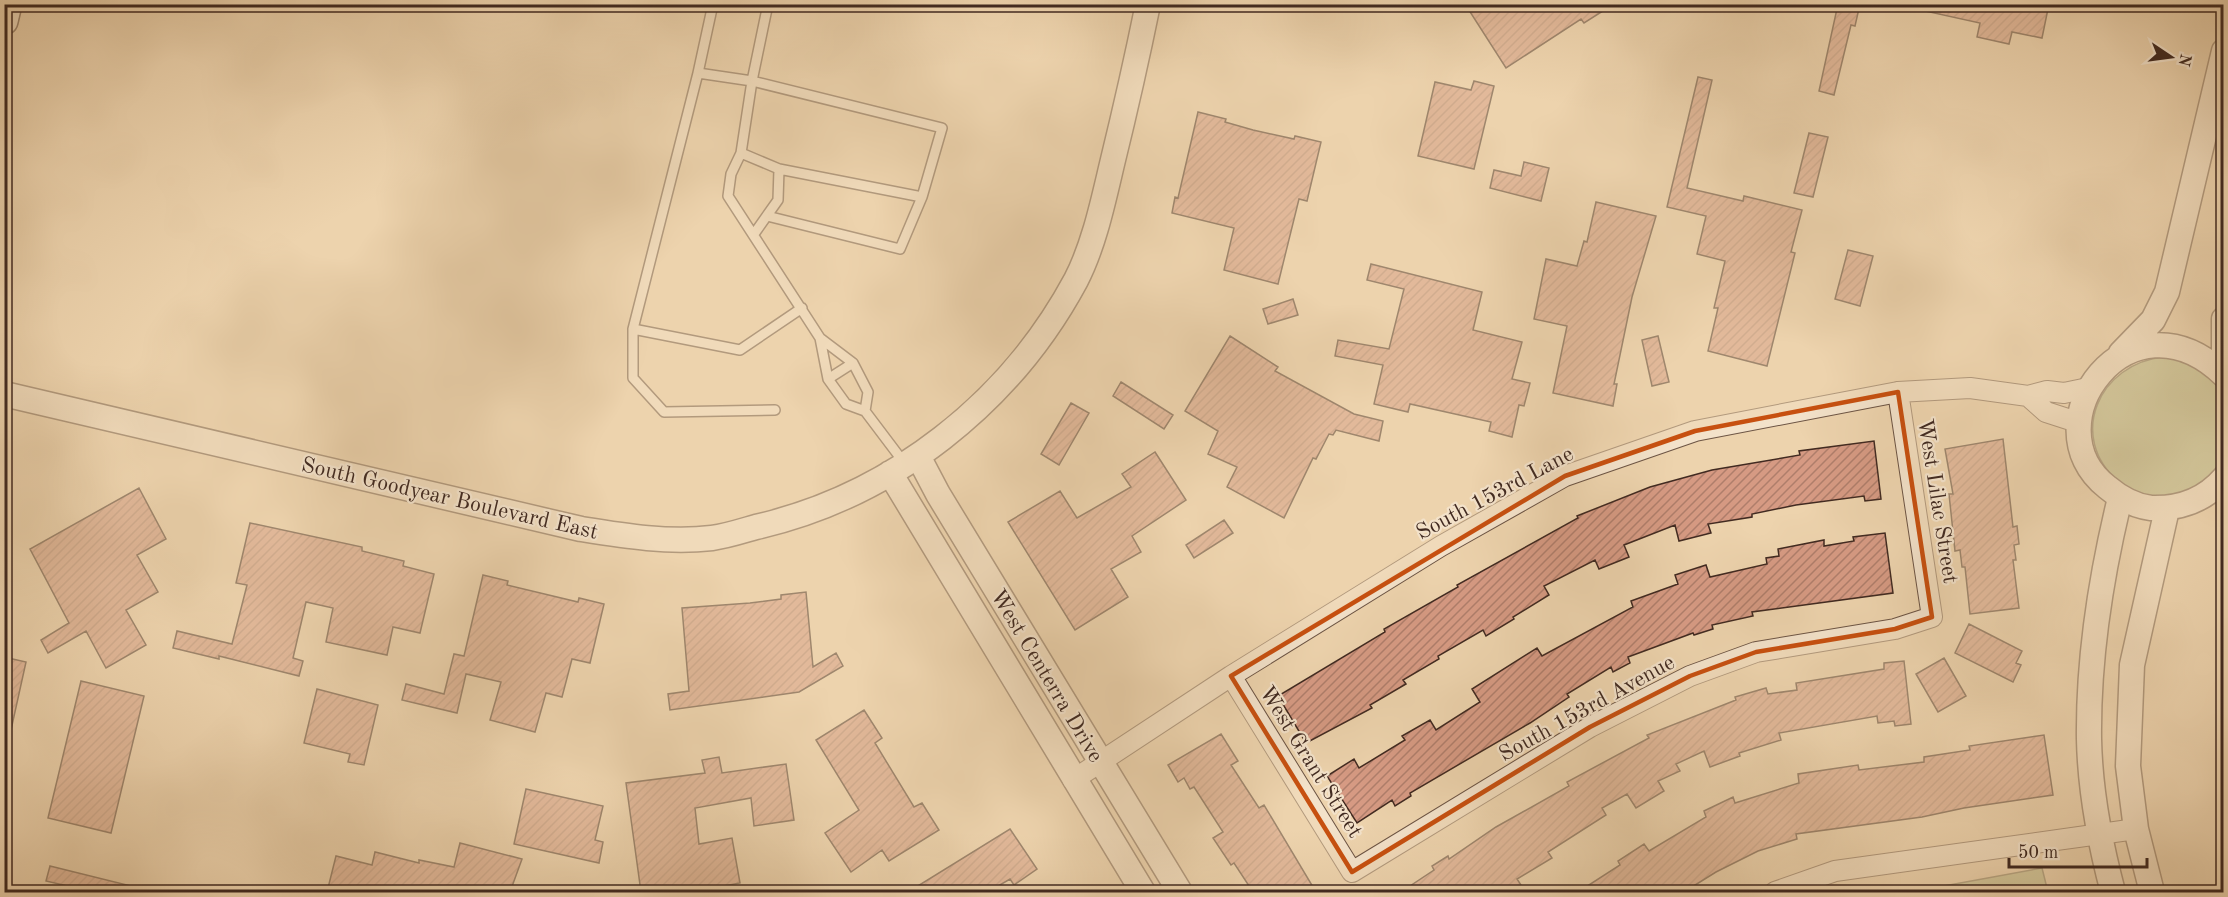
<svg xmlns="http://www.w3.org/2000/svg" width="2228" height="897" font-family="'Old Standard TT',serif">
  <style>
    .green { fill: #b8bc8a; stroke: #7c7356; stroke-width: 1.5 }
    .building { fill: url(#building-hatch); stroke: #412a21; stroke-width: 1.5 }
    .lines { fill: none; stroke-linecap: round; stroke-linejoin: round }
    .service-casing { stroke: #6c5444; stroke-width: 12 }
    .minor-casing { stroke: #6c5444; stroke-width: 22 }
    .tertiary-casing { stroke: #6c5444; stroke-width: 27 }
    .secondary-casing { stroke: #412a21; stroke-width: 30 }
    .service { stroke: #f3e2ca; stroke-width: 9 }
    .minor { stroke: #f3e2ca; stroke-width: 20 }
    .tertiary { stroke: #f3e2ca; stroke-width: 24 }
    .secondary { stroke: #f3e2ca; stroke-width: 27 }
    .marked { fill: none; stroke: #c75010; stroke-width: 4.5; stroke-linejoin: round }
    .labels { text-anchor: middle; stroke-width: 4.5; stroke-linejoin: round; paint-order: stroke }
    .street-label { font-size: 22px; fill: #412a21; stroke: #f3e2ca }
  </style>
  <defs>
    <pattern id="building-hatch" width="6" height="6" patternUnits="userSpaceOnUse" patternTransform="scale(1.5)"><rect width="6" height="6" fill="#d69a83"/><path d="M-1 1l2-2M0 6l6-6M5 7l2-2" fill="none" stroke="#af7e6b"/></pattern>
  </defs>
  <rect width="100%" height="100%" fill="#edd3ad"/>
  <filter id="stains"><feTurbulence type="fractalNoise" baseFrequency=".00333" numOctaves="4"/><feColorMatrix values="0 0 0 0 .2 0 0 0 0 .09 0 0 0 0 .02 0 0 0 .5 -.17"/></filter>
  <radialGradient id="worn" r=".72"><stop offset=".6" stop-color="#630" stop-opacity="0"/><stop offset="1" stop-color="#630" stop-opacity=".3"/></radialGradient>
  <path class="green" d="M2164 357C2181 358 2217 371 2223 390 2227 400 2223 451 2223 465 2218 474 2199 491 2189 494 2183 496 2176 495 2170 495 2163 496 2154 498 2148 497 2138 495 2127 489 2119 482 2066 437 2099 363 2164 357Z
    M2042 868 2048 892H1911Z"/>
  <path class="building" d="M1465 4H1614L1584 23 1581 19 1506 68Z
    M1838 4H1860L1855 26 1851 25 1834 95 1819 91Z
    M1926 4H2049L2042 38 2012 32 2009 44 1977 37 1980 23 1925 11Z
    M1698 77 1712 80 1687 188 1743 201 1744 196 1802 210 1791 252 1795 253 1767 366 1708 351 1718 308H1714L1725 261 1697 254 1706 216 1667 207Z
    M1474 81 1494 86 1474 169 1418 156 1435 82 1471 90Z
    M1198 112 1226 119 1225 122 1253 130 1294 139 1295 136 1321 142 1307 201 1299 199 1278 284 1224 270 1234 228 1172 213 1175 197 1178 198Z
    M1809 133 1828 137 1813 197 1794 193Z
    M1524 162 1549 168 1541 201 1490 188 1494 170 1521 176Z
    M1596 202 1656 216 1632 297 1614 384H1617L1613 406 1553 393 1567 326 1534 319 1546 259 1577 266 1584 241 1587 242Z
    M1848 250 1873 256 1860 306 1835 299Z
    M1371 264 1482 292 1473 330 1522 342 1512 379 1530 383 1524 406 1519 405 1512 437 1489 431 1491 422 1410 404 1408 412 1374 404 1383 365 1335 356 1338 340 1389 349 1404 289 1367 280Z
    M1293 299 1298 315 1268 324 1263 309Z
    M1230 336 1278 367 1275 371 1354 414 1383 421 1379 441 1336 430 1333 435 1329 434 1316 459 1313 458 1284 518 1227 487 1237 467 1208 454 1218 431 1185 411Z
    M1658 336 1669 382 1652 386 1642 340Z
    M1121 382 1173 415 1164 429 1113 396Z
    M1071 403 1089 413 1059 465 1041 454Z
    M2003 439 2013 527 2017 526 2019 544 2014 545 2016 560H2013L2019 608 1970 614 1965 567H1962L1960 550 1955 551 1949 494H1953L1945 449Z
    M1874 441 1881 499 1865 501 1864 496 1796 505 1752 514V517L1708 524 1711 533 1679 541 1675 525 1624 545 1629 557 1599 569 1595 560 1544 586 1549 595 1513 617 1514 619 1486 636 1483 630 1438 656 1439 659 1403 680 1406 684 1370 705 1372 708 1306 743 1278 696 1385 632 1384 629 1458 587 1457 585 1578 518 1577 516 1650 487 1712 470 1800 455 1799 451Z
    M1155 452 1186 500 1132 536 1141 552 1111 569 1128 597 1075 630 1008 522 1060 491 1077 518 1131 487 1122 474Z
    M139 488 166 539 137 555 158 592 126 610 146 645 106 668 86 631 48 653 41 640 69 623 30 549Z
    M1224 520 1233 533 1194 558 1186 545Z
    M250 523 362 547V551L404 561 403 566 434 574 420 633 393 627 387 655 326 642 333 608 306 602 293 658 303 661 299 676 219 656V659L173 648 177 631 232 644 247 585 236 583Z
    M1885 533 1893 593 1752 612 1753 616 1712 625 1713 629 1694 635 1693 633 1628 657 1630 663 1613 672 1611 667 1567 694 1569 697 1530 723 1410 793 1411 796 1395 806 1392 800 1357 823 1327 776 1354 759 1359 768 1405 740 1402 736 1430 720 1436 730 1480 702 1472 689 1537 648 1542 656 1633 607 1631 601 1678 584 1675 575 1706 565 1710 577 1767 564 1766 558 1779 556 1778 549 1824 540V546L1854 541 1853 537Z
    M483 575 508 581 507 585 578 602 579 598 604 604 590 663 572 659 562 697 546 693 535 732 490 720 501 682 466 674 457 713 402 700 406 684 444 694 454 654 464 656Z
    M806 592 813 667 836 653 843 666 799 692 670 710 668 694 689 691 682 608 750 603 781 599V595Z
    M1969 624 2022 651 2016 663 2021 665 2013 682 1955 653Z
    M4 657 26 662 11 730 4 729Z
    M1944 658 1966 696 1938 712 1916 674Z
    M1904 661 1911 724 1895 726 1894 721 1878 723 1877 716 1779 733 1781 740 1739 753 1740 756 1710 767 1704 751 1676 764 1680 771 1658 781 1664 791 1636 808 1627 794 1602 808 1606 815 1548 852 1552 858 1517 879 1521 885 1510 892H1401L1434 870 1432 866 1448 856 1449 859 1496 827 1569 786 1567 782 1649 738 1647 735 1736 700 1735 697 1766 688 1768 694 1797 690 1796 683 1884 669V663Z
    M81 681 144 696 111 833 48 818Z
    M317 689 378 705 364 765 348 762 350 754 304 743Z
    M864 710 882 738 875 743 914 807 922 803 939 830 889 861 882 850 851 872 825 833 859 810 816 740Z
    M1221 734 1238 761 1231 765 1259 808 1264 805 1316 892H1253L1234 863 1231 865 1213 838 1223 832 1194 787 1190 789 1184 778 1178 782 1168 765Z
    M2044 735 2053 795 1964 808 1922 817 1796 834 1797 839 1758 851 1716 872 1684 892H1578L1620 865 1618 861 1644 844 1649 851 1706 817 1704 811 1733 797 1735 803 1799 783 1798 774 1858 765 1859 770 1924 762V757L1970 750 1969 746Z
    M719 757 722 773 786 764 794 820 754 826 751 798 695 808 699 844 732 838 740 883 708 889V892H641L626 783 705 773 702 760Z
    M526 789 603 806 595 840 603 842 599 863 514 844Z
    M1010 829 1037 869 1014 885 1010 879 988 892H908Z
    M460 843 522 859 510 892H327L336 856 372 865 375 852 419 863V860L454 867Z
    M50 866 135 887 134 892H93L46 881Z"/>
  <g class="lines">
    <defs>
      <path id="service" d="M768 4 752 81 942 128 922 197 779 169
        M698 73 713 4
        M767 216 900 249 922 197
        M754 234 778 200 779 169 741 153 731 174 728 196 820 338 853 363 868 392 865 411
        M633 329 698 73 752 81 741 153
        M820 338 828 379 846 404 865 411 905 464
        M828 379 853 363
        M775 410 664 412 633 378V329L740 350 802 308"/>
      <path id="minor" d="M2028 396 2046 412 2080 423
        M1231 676 1352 872 1590 727 1690 676 1756 652 1895 629 1932 617 1898 392
        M1073 780 1231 676 1441 546 1565 476 1695 431 1898 392 1970 388 2028 396 2047 391 2064 393 2088 388
        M1775 892 1835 871 2136 829"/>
      <path id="tertiary" d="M2224 319V358
        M2121 353 2153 320 2167 292 2224 51
        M2224 375C2129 284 2028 425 2107 487 2120 498 2134 506 2151 508 2180 509 2205 500 2224 478
        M4 394 581 529C625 536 668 543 712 538 727 536 742 531 756 527 892 496 1010 403 1076 280 1094 245 1103 202 1112 164 1125 111 1137 58 1148 4
        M918 456 938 494 1180 892
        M890 473 1143 892
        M2113 892C2100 843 2090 790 2089 739 2088 658 2101 576 2120 498
        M2152 892 2136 829 2128 766 2132 665 2167 509"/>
      <path id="secondary" d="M4 21 8 4"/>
    </defs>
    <use href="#service" class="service-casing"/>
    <use href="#minor" class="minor-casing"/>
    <use href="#tertiary" class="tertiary-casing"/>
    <use href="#secondary" class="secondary-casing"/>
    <use href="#service" class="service"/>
    <use href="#minor" class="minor"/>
    <use href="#tertiary" class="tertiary"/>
    <use href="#secondary" class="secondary"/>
  </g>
  <path d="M0 0H2228V897H0ZM1898 392 1932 617 1895 629 1756 652 1690 676 1590 727 1352 872 1231 676 1565 476 1695 431Z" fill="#edd3ad" fill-opacity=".55" fill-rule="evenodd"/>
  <path class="marked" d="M1898 392 1932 617 1895 629 1756 652 1690 676 1590 727 1352 872 1231 676 1565 476 1695 431Z"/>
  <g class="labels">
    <g class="street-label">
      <text transform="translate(1494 492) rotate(-28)" y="8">South 153rd Lane</text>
      <text transform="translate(450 497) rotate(13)" y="8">South Goodyear Boulevard East</text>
      <text transform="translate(1939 501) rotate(81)" y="8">West Lilac Street</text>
      <text transform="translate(1048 675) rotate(59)" y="8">West Centerra Drive</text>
      <text transform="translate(1586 707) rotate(-29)" y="8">South 153rd Avenue</text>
      <text transform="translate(1312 761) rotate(58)" y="8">West Grant Street</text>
    </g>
  </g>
  <rect width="2228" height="897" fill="none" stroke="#edd3ad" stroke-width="24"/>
  <rect x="6" y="6" width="2216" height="885" fill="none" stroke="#412a21" stroke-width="3"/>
  <rect x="12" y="12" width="2204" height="873" fill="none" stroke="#412a21" stroke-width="1.5"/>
  <g transform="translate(2171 57) rotate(103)" stroke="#f3e2ca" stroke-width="4.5" paint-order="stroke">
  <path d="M0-4.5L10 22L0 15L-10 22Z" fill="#412a21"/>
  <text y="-9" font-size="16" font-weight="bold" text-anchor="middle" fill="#412a21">N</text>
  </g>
  <path d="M2009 858v9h138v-9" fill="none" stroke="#412a21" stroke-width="3"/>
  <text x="2018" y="858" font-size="18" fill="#412a21" stroke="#f3e2ca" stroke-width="4.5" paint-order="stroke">50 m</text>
  <rect width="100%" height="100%" filter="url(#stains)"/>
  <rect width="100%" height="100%" fill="url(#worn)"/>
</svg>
